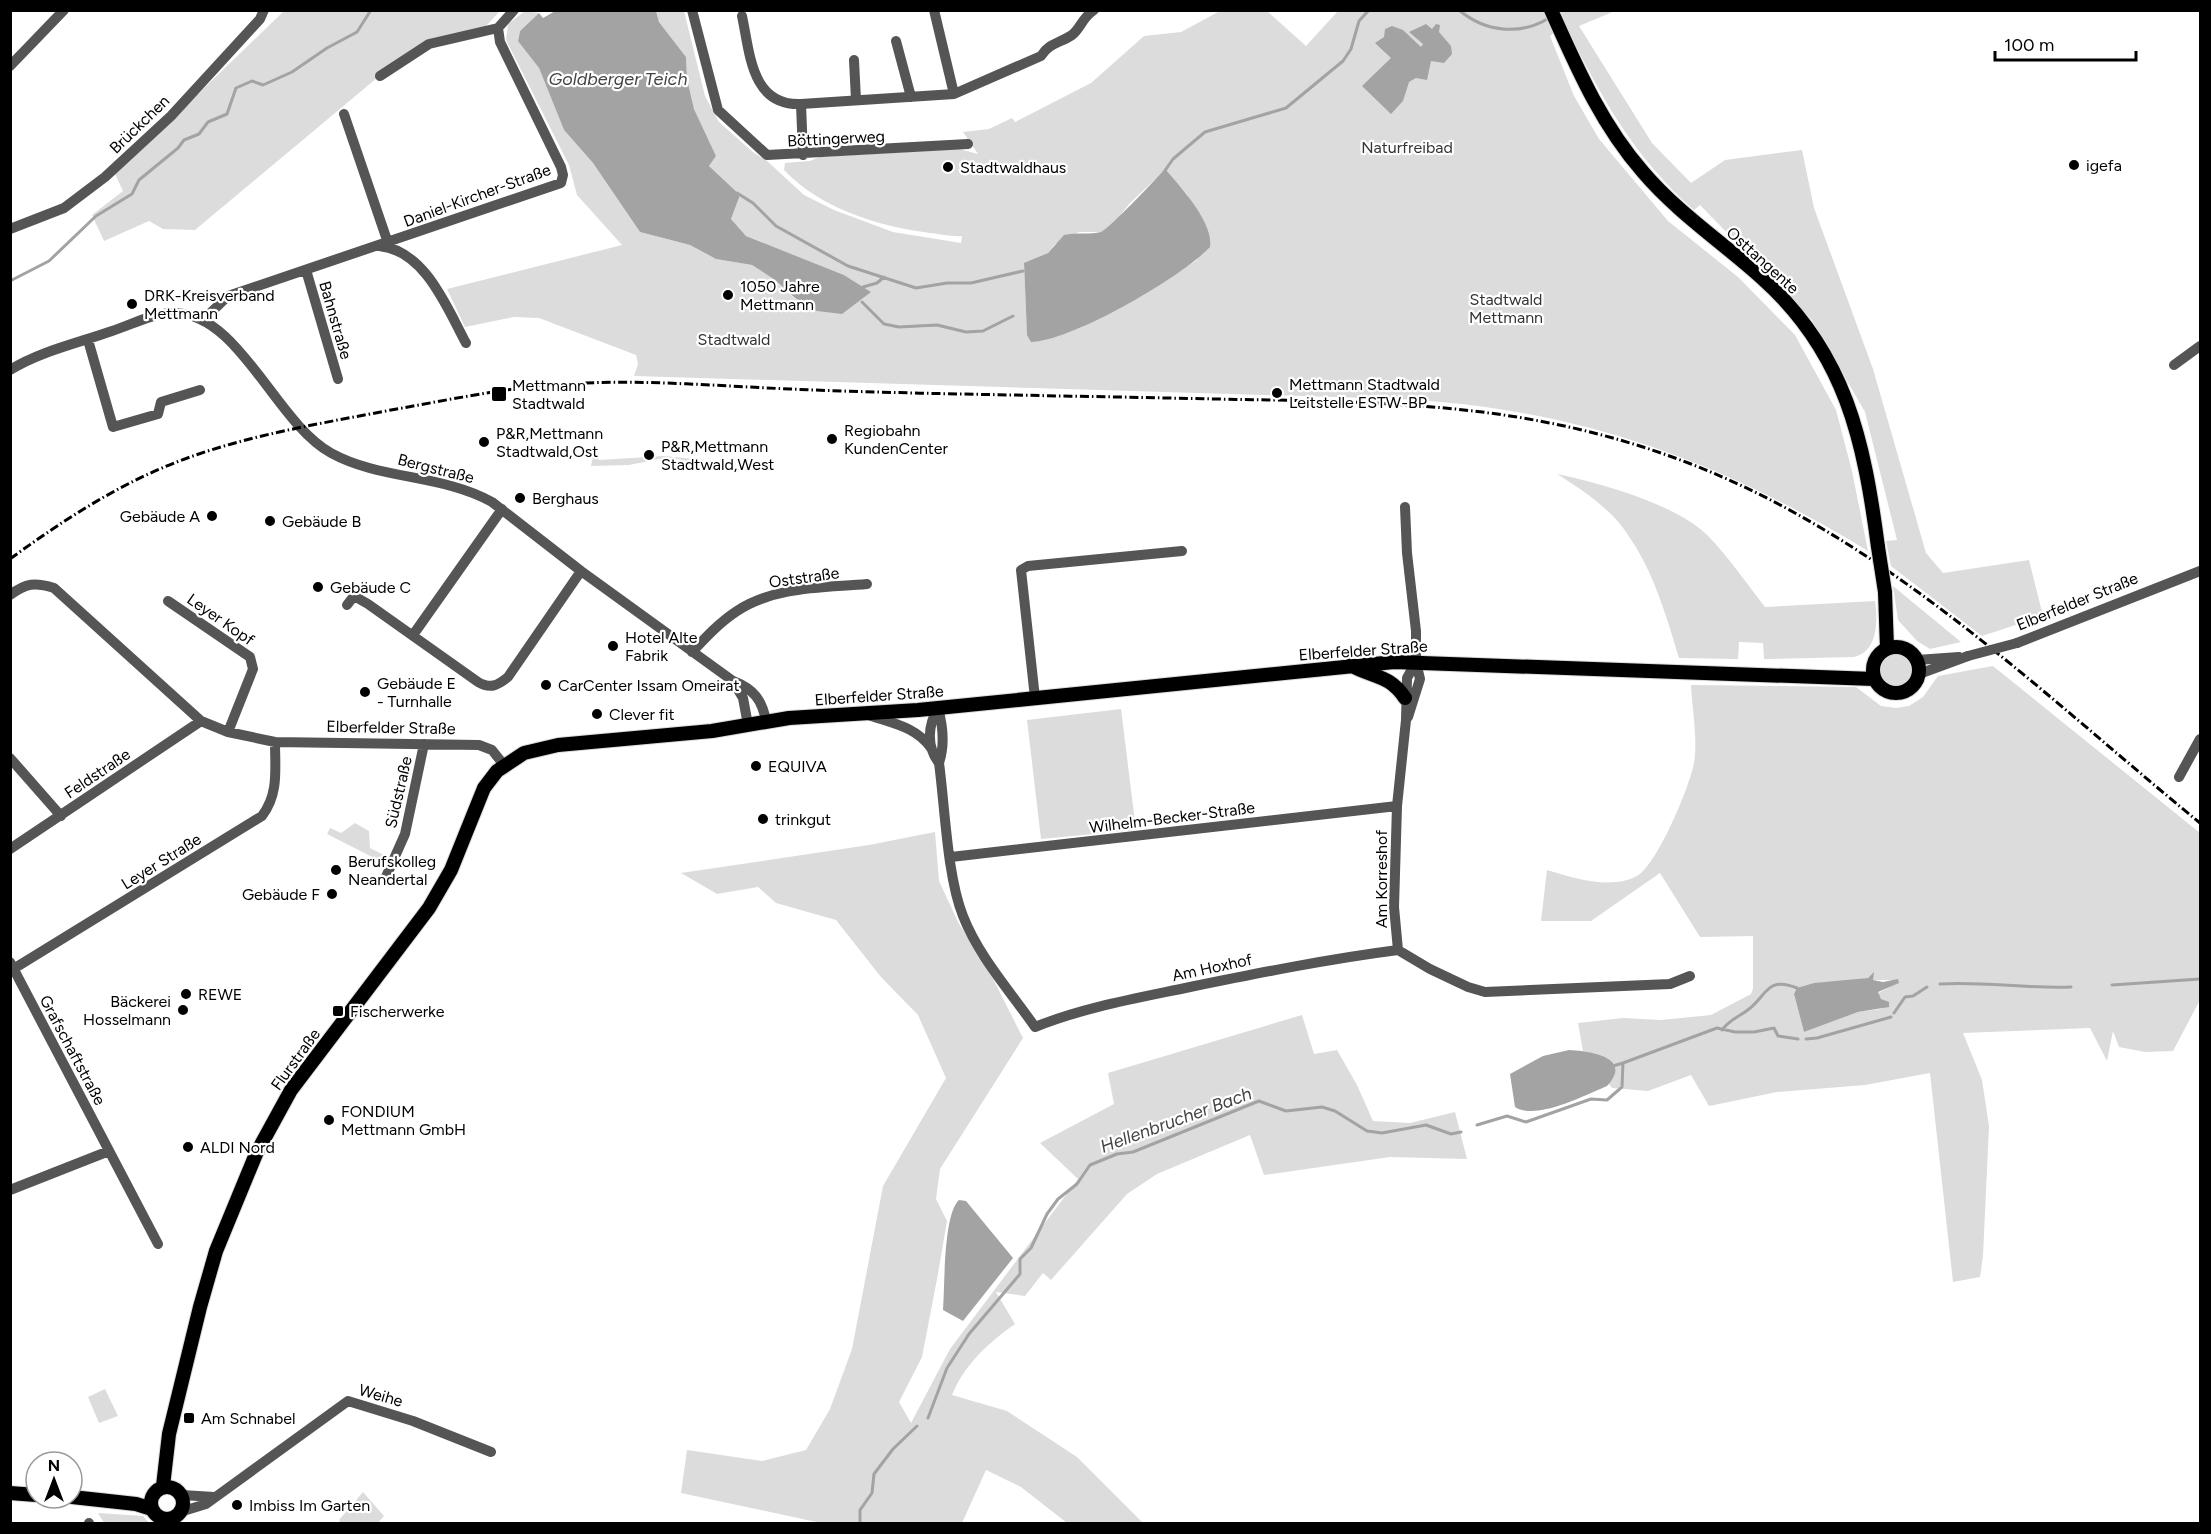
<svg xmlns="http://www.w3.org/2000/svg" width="2211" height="1534" font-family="Figtree,sans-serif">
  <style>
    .green { fill: #dcdcdc; fill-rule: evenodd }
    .water { fill: #a3a3a3 }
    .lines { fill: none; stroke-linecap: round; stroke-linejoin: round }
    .stream { stroke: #a3a3a3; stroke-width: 3 }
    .major-casing { stroke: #dbdbdb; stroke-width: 16 }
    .minor { stroke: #555; stroke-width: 10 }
    .major { stroke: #000; stroke-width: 14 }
    .rail { stroke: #000; stroke-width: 3; stroke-dasharray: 9 3 1.5 3; stroke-linecap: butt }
    .major-bridge-casing { stroke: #dbdbdb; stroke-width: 16; stroke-linecap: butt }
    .minor-bridge { stroke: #555; stroke-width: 10 }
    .major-bridge { stroke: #000; stroke-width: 14 }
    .poi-dot { fill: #000; stroke: #fff; stroke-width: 2 }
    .labels { text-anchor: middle; stroke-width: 4.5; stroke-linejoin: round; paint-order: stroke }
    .street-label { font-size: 16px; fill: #000; stroke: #fff }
    .park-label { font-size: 16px; fill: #333; stroke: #fff }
    .poi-label { font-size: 16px; fill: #000; stroke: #fff; text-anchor: start }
    .water-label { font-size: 18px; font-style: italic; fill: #444; stroke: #fff }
  </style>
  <rect width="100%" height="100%" fill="#fff"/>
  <path class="green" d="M284 11H500L485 27 408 52 195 230 163 229 149 221 104 241 92 215 123 191 115 174Z
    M525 11 539 13 520 31 518 40 539 68 564 130 593 163 640 232 690 245 716 259 752 265 775 280 795 299 871 292 844 275 746 236 731 219 740 195 709 166 716 156 694 109 687 79 686 57 659 22 656 11H684L705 96 719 122 754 153 766 160 804 195 834 210 893 232 961 243 962 236C952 237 940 234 930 233 878 226 821 209 784 170L785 163 810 161 819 157 959 149 978 154 963 132 989 129 1012 118 1015 122 1091 83 1144 36 1181 32 1220 11H1267L1306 46 1338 11H1615L1579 26 1652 143 1691 183 1725 160 1802 150 1814 208 1873 369 1926 553 1943 573 2029 560 2043 616 1982 636 1891 566 1886 541 1897 540 1865 412 1812 320 1700 205 1694 210C1635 159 1598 93 1565 23L1550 36 1574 96 1599 139 1668 221 1738 277 1795 335 1836 410 1852 471 1868 551C1717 459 1576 408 1399 399L634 376 638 364 636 355 539 318 514 317 465 327 447 289 622 245 577 195 569 165 506 40 508 24ZM1165 170 1186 193 1199 214 1197 260 1119 308 1027 335 1024 264 1048 253 1055 244 1079 232H1101L1114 223 1130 203Z
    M599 453V460L664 456 695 459 688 461 671 458 666 465 664 458 629 465 591 466 593 456Z
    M1557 474C1600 483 1680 505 1710 538 1730 559 1747 584 1765 607L1875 601C1878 620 1878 652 1854 657L1764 659 1763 643 1739 642 1738 659 1679 658C1667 618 1654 573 1630 538 1613 510 1584 491 1557 474Z
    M1893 586 1961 642 1930 649 1917 641 1898 620Z
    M1878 670a18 18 0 1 1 36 0a18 18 0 1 1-36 0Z
    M1993 666 2200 833V1000L2173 1051 2145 1052 2119 1047 2113 1031 2107 1061 2090 1028 1963 1033 1982 1080 1989 1126 1983 1256 1980 1277 1953 1282 1930 1073 1865 1085 1777 1092 1709 1106 1691 1075 1648 1091 1612 1088 1583 1051 1578 1023 1623 1018 1661 1020 1711 1015 1751 994 1753 989V936L1700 937 1660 873 1591 921H1541L1547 870C1573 878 1611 890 1637 876 1657 865 1690 786 1694 763 1698 741 1692 707 1691 685L1856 687 1881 706 1896 708 1909 706 1923 697 1938 676ZM1873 977V980H1892L1890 987 1878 993 1881 1009 1858 1012 1804 1032 1794 994 1814 983H1837Z
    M1121 709 1136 830 1041 839 1027 720Z
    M355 823 369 831 370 848 386 856 382 862 327 834 330 828 341 833Z
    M935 832 939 881 959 924 987 967 1023 1038 940 1169 936 1199 947 1221 937 1279 922 1357 899 1402 911 1423 950 1349 1078 1179 1040 1143 1114 1104 1108 1073 1302 1015 1314 1054 1337 1050 1357 1085 1373 1121 1410 1123 1455 1112 1467 1159 1390 1157 1264 1175 1250 1135 1157 1174 1127 1194 1051 1280 1043 1273 1025 1296 996 1292 1015 1324C988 1343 965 1364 952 1395L1007 1411 1077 1457 1143 1523H1067L1021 1487 986 1470 962 1523H821L681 1493 687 1450 762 1461 806 1450 830 1409 852 1349 883 1186 946 1078 918 1015 881 977 836 920 776 903 758 887 717 894 681 873 869 845Z
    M105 1389 118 1416 99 1423 88 1397Z
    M363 1492 384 1516 378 1523H341L339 1520Z
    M98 1513 143 1516 149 1523H104Z"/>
  <path class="water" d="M557 10 656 11 659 22 686 57 687 79 694 109 716 156 709 166 740 195 731 219 746 236 844 275 871 292 842 314 817 311 795 298 775 280 752 265 716 259 690 245 640 232 593 163 564 130 539 68 518 41 520 31 539 13 543 18Z
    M1426 24 1432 29 1436 24 1440 25 1439 32 1451 46 1452 54 1444 63 1431 61 1427 80 1416 78 1409 82 1403 101 1391 114 1362 86 1391 58 1375 43 1384 37 1385 29 1392 26 1403 30 1421 47 1423 44 1409 32Z
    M1165 169C1180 186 1214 223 1210 247 1182 277 1072 341 1031 342L1027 335 1024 263 1048 253 1064 235C1076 232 1091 235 1101 232 1110 228 1155 180 1165 169Z
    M1874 972 1873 980 1883 982 1898 979 1899 983 1878 992 1881 999 1889 1002V1007L1858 1012 1804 1032 1794 994 1797 988 1814 983 1868 978Z
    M1569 1050C1589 1051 1634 1057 1607 1086 1585 1095 1536 1121 1515 1107L1510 1074 1543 1056Z
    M959 1200 966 1201 1013 1258 963 1321 943 1310C945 1286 943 1215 959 1200Z"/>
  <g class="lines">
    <path class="stream" d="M1459 10C1485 32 1520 36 1549 18
      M1164 172 1173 159 1205 132 1286 108 1343 61 1351 49 1359 21 1369 10
      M737 193 753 203 776 226 848 266 916 288 947 283H971L1023 271
      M10 281 49 261 96 216 132 194 139 180 178 148 184 140 199 134 208 122 227 114 236 88 252 81 263 85 292 72 327 48 357 32 371 10
      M863 287 877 283 884 277
      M862 302 884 324 899 327 937 325 966 332 983 331 1013 316
      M1940 984C1983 981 2027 989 2071 987
      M2112 985 2200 979
      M1894 1013 1905 997 1913 996 1927 987
      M1722 1030C1730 1019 1739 1017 1749 1009 1767 995 1767 976 1797 988
      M1806 1039 1817 1038 1891 1017
      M1613 1066 1623 1063
      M1477 1125 1507 1116 1526 1122 1591 1099 1607 1100 1622 1087 1623 1063 1717 1028 1735 1032H1754L1774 1028 1778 1036 1798 1039
      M928 1418 947 1368 969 1334 1020 1274V1259L1031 1248 1047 1214 1058 1199 1077 1184 1090 1165 1117 1154 1133 1152 1259 1101 1286 1111 1322 1107 1335 1111 1367 1131 1382 1133 1426 1125 1451 1134 1461 1132
      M860 1524V1510L872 1493 874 1474 893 1449 917 1426"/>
    <defs>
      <path id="major" d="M1551 10C1577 68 1601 124 1643 172 1678 213 1722 242 1762 278 1846 353 1864 441 1878 547
        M1885 592 1887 648
        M1873 670a23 23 0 1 1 46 0a23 23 0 1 1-46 0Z
        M1350 665C1373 678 1389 674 1405 698
        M163 1486 169 1434 200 1307 216 1251 256 1154 291 1090 429 908 451 870 484 788 497 771 524 753 558 745 712 731 789 718 918 710 1394 662 1874 679
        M151 1503a16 16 0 1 1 32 0a16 16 0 1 1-32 0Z
        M10 1493 36 1495
        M72 1497 136 1504 152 1509"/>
    </defs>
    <use href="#major" class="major-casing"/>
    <path class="minor" d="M692 10 718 110 767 155 968 144
      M934 10 954 94
      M742 16C750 53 751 106 801 104
      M896 41 911 97
      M854 60 856 100
      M10 66 64 10
      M380 76 429 44 498 28 514 10
      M344 114 388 243
      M803 155 801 104 954 94 1041 56C1049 43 1060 43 1072 35 1081 28 1081 19 1094 10
      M10 229 64 208 105 177 171 116 260 19 264 10
      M379 246C425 250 447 308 466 343
      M306 270 338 379
      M204 319 228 296 561 183 563 175 561 167 500 42 498 28
      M88 340 113 427 158 414 161 402 200 390
      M2174 365 2200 346
      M10 370C41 351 78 343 112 331 131 325 153 313 173 313 239 312 275 422 331 453 380 480 442 474 492 502L581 571 733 681C754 689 762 700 766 721
      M1405 507 1407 553 1416 631V662L1420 679 1408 717
      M10 595C26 583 35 582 54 588L201 721 228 732 275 742 479 745 492 750 504 765
      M168 601 250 657 253 669 228 732
      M347 605 354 596 368 604 478 682C490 689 497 686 508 677L581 571
      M413 635 502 509
      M2017 643 2200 571
      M692 652C706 637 720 622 737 611 775 586 823 588 867 584
      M1917 660 1959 657
      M1919 674 1968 656
      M733 681 743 698 748 725
      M1035 698 1021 570 1028 566 1182 551
      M938 708C943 726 945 745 939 763 945 807 947 876 963 916 979 957 1011 992 1035 1027 1085 1007 1138 998 1190 987 1259 973 1328 959 1398 950
      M938 708C928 725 926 746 939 763
      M866 714C890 723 916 726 931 748
      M10 758 61 816
      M2179 777 2200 739
      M10 849 201 721
      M951 857 1397 806
      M385 879 405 834 424 744
      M1398 950 1430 969 1468 987 1485 992 1670 984 1690 976
      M1398 950 1394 907 1397 806 1406 720 1407 678 1416 662
      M10 962 158 1244
      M10 971 262 816C279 794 275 769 275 742
      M10 1190 109 1151
      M182 1495 214 1497
      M180 1512 206 1504 348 1401 413 1421 491 1452
      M173 1518V1524
      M162 1519V1524
      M89 1523V1524"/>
    <use href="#major" class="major"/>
    <path class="rail" d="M10 559C58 524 108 491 162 468 235 437 313 425 391 410 449 400 507 387 566 384 640 379 716 386 790 389 880 393 971 394 1061 396 1132 397 1203 399 1274 400 1424 403 1549 409 1691 464 1887 540 2040 692 2200 823"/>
    <defs>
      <path id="major-bridge" d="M1878 547 1885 592"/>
    </defs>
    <use href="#major-bridge" class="major-bridge-casing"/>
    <path class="minor-bridge" d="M1968 656 2017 643"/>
    <use href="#major-bridge" class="major-bridge"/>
  </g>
  <g class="poi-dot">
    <circle cx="2074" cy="165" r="6"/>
    <circle cx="948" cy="167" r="6"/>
    <circle cx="728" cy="295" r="6"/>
    <circle cx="132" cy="304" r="6"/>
    <circle cx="1277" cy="393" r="6"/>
    <rect x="491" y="386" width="16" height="16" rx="3"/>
    <circle cx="832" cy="439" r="6"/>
    <circle cx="484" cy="442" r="6"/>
    <circle cx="649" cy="455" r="6"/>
    <circle cx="520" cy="498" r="6"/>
    <circle cx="212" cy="516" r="6"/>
    <circle cx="270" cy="521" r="6"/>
    <circle cx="318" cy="587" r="6"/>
    <circle cx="613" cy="646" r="6"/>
    <circle cx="546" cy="685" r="6"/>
    <circle cx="365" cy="692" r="6"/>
    <circle cx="597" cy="714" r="6"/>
    <circle cx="756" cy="766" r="6"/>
    <circle cx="763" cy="819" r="6"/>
    <circle cx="336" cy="870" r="6"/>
    <circle cx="332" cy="894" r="6"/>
    <circle cx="186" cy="994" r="6"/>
    <circle cx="183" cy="1010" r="6"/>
    <rect x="332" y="1005" width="12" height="12" rx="3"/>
    <circle cx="329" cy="1120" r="6"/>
    <circle cx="188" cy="1147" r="6"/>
    <rect x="183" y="1412" width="12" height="12" rx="3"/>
    <circle cx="237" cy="1505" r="6"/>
  </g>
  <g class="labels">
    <g class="street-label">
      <text transform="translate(139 124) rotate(-44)" y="6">Brückchen</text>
      <text transform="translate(836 138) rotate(-3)" y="6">Böttingerweg</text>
      <text transform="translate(477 195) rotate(-20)" y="6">Daniel-Kircher-Straße</text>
      <text transform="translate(1763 260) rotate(42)" y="6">Osttangente</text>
      <text transform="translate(336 320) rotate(74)" y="6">Bahnstraße</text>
      <text transform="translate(436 468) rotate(14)" y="6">Bergstraße</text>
      <text transform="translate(804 577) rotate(-8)" y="6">Oststraße</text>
      <text transform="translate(2077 601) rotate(-22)" y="6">Elberfelder Straße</text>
      <text transform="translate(221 619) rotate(35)" y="6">Leyer Kopf</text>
      <text transform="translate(1363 650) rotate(-4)" y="6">Elberfelder Straße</text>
      <text transform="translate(879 695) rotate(-4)" y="6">Elberfelder Straße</text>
      <text transform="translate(391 727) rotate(1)" y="6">Elberfelder Straße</text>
      <text transform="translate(97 773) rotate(-34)" y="6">Feldstraße</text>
      <text transform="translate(398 792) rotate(-77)" y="6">Südstraße</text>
      <text transform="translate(1172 817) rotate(-7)" y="6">Wilhelm-Becker-Straße</text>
      <text transform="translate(161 861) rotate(-32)" y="6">Leyer Straße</text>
      <text transform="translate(1381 879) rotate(-90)" y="6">Am Korreshof</text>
      <text transform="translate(1212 967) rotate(-12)" y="6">Am Hoxhof</text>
      <text transform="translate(73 1050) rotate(62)" y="6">Grafschaftstraße</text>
      <text transform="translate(295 1059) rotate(-54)" y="6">Flurstraße</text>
      <text transform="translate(381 1395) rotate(16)" y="6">Weihe</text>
    </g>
    <g class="park-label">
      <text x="1407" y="153">Naturfreibad</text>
      <text x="1506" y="305">Stadtwald<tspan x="1506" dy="18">Mettmann</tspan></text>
      <text x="734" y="345">Stadtwald</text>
    </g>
    <g class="poi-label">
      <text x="2086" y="171">igefa</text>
      <text x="960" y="173">Stadtwaldhaus</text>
      <text x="740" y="292">1050 Jahre<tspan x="740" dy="18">Mettmann</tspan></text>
      <text x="144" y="301">DRK-Kreisverband<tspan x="144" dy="18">Mettmann</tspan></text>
      <text x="1289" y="390">Mettmann Stadtwald<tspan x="1289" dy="18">Leitstelle ESTW-BP</tspan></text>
      <text x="512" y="391">Mettmann<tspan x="512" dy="18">Stadtwald</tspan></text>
      <text x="844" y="436">Regiobahn<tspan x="844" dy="18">KundenCenter</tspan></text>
      <text x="496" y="439">P&amp;R,Mettmann<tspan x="496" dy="18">Stadtwald,Ost</tspan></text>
      <text x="661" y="452">P&amp;R,Mettmann<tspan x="661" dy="18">Stadtwald,West</tspan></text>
      <text x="532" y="504">Berghaus</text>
      <text x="200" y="522" text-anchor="end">Gebäude A</text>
      <text x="282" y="527">Gebäude B</text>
      <text x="330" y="593">Gebäude C</text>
      <text x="625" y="643">Hotel Alte<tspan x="625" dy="18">Fabrik</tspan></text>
      <text x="377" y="689">Gebäude E<tspan x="377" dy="18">- Turnhalle</tspan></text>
      <text x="558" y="691">CarCenter Issam Omeirat</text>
      <text x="609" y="720">Clever fit</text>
      <text x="768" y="772">EQUIVA</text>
      <text x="775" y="825">trinkgut</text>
      <text x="348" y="867">Berufskolleg<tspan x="348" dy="18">Neandertal</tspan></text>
      <text x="320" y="900" text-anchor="end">Gebäude F</text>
      <text x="198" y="1000">REWE</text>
      <text x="171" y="1007" text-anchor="end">Bäckerei<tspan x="171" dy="18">Hosselmann</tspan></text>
      <text x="350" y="1017">Fischerwerke</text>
      <text x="341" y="1117">FONDIUM<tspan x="341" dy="18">Mettmann GmbH</tspan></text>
      <text x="200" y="1153">ALDI Nord</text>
      <text x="201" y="1424">Am Schnabel</text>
      <text x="249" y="1511">Imbiss Im Garten</text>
    </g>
    <g class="water-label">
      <text x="618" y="85">Goldberger Teich</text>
      <text transform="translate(1176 1120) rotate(-20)" y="6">Hellenbrucher Bach</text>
    </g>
  </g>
  <rect width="2211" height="1534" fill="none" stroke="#000000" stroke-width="24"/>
  <g transform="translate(54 1480)"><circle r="28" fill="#ffffff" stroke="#999999" stroke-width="1.5"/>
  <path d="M0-4.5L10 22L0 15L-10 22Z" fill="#000000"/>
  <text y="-9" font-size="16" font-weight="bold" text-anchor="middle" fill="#000000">N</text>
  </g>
  <path d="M1995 51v9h141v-9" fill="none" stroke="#000000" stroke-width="3"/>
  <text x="2004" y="51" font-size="18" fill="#000000" stroke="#ffffff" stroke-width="4.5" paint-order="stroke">100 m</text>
</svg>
